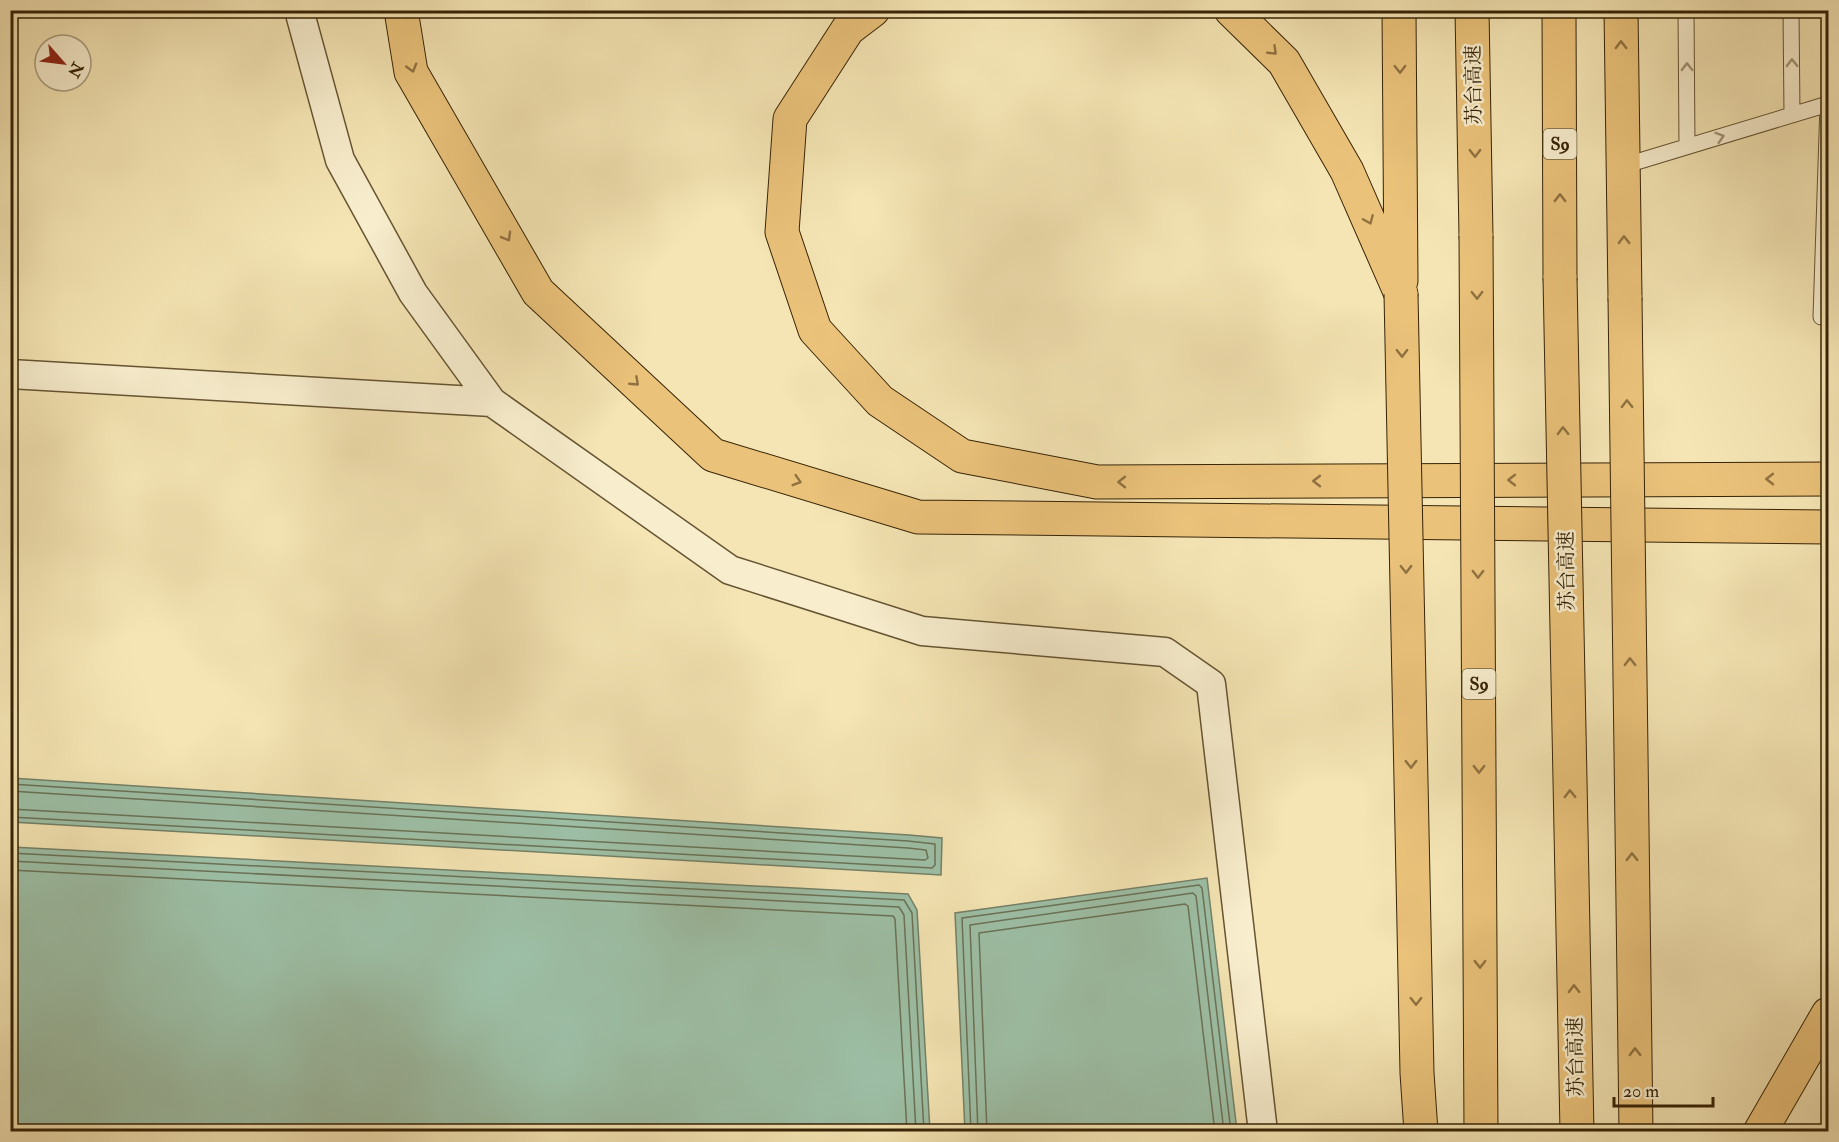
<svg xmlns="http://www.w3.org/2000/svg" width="1839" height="1142" font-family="'IM FELL Double Pica','Noto Serif SC',serif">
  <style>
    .water { fill: #9dc0a7; stroke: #748167; stroke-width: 1.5 }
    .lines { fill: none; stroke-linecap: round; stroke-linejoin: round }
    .shore { stroke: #6a7256; stroke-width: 1.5 }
    .lane-casing { stroke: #665432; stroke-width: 17 }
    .street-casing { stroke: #665432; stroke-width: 31 }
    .highway-casing { stroke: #362306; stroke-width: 35 }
    .lane { stroke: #f8eece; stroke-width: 15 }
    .street { stroke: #f8eece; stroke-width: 28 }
    .highway { stroke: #eac27a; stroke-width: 33 }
    .highway-bridge-casing { stroke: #362306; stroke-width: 35; stroke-linecap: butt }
    .highway-bridge { stroke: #eac27a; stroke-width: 33 }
    .oneway { stroke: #907240 }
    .oneway2 { stroke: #a19374 }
    .labels { text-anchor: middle; stroke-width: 5; stroke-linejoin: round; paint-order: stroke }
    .shield { fill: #f8eece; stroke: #706042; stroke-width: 1.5 }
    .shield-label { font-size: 18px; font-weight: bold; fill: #362306 }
    .street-label { font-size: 20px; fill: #362306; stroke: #f8eece }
  </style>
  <rect width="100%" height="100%" fill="#f5e5b4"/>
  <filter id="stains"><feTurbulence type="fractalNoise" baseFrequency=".00333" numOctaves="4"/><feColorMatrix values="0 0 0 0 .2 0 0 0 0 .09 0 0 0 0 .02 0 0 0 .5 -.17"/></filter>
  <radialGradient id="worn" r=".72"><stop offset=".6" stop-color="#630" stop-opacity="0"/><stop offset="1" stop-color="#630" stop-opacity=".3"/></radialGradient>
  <path class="water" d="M10 778 909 835 942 838 941 875 11 822Z
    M11 847 908 894 917 910 930 1131H11Z
    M1207 878 1237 1131H965L955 913Z"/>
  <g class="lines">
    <path class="shore" d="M10 784 908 841 935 844V865L932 868 10 817
      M10 791 908 848 926 850 928 858 925 860 10 809
      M10 853 904 900 912 913 924 1132
      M10 861 899 907 904 915 916 1132
      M10 870 893 916 895 919 907 1132
      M971 1132 962 918 1199 885 1202 888 1231 1132
      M978 1132 970 925 1193 893 1196 896 1224 1132
      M987 1132 979 933 1185 904 1188 906 1215 1132"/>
    <defs>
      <path id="lane" d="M1686 10 1687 146
        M1791 10 1792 115
        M1828 104 1821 317H1828
        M1623 166 1828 104"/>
      <path id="street" d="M299 10 340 160 413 293 492 402 730 570 922 631 1165 652 1211 684 1263 1132
        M10 374 492 402"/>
      <path id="highway" d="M401 10 411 72 538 292 713 455 918 517 1828 527
        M873 10 848 29 790 119 782 232 815 330 880 401 962 456 1097 482 1828 479
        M1231 10 1284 62 1347 171 1401 294
        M1399 10 1401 281
        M1472 10 1476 236
        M1559 10 1560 278
        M1621 10 1625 298
        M1760 1132 1828 1014"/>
    </defs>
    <use href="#lane" class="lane-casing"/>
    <use href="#street" class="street-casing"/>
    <use href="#highway" class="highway-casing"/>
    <use href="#lane" class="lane"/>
    <use href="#street" class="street"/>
    <use href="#highway" class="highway"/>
    <defs>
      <path id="highway-bridge" d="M1476 236 1481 1132
        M1560 278 1577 1132
        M1401 294 1417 1073 1421 1132
        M1625 298 1636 1132"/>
    </defs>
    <use href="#highway-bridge" class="highway-bridge-casing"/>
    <use href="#highway-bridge" class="highway-bridge"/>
  </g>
  <defs><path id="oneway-chevron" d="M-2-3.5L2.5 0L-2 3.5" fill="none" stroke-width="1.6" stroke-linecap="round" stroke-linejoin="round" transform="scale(1.5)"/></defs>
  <g class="oneway">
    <use href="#oneway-chevron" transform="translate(1621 45) rotate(-91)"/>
    <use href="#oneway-chevron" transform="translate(1273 51) rotate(44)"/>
    <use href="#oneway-chevron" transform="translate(412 68) rotate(74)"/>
    <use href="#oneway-chevron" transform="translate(1400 69) rotate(89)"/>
    <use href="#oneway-chevron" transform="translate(1475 153) rotate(89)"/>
    <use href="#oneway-chevron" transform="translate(1560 198) rotate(-90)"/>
    <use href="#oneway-chevron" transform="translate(1369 220) rotate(67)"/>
    <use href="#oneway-chevron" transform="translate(507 237) rotate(60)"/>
    <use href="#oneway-chevron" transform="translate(1624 240) rotate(-91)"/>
    <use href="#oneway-chevron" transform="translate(1477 295) rotate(90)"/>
    <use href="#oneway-chevron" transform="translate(1402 353) rotate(89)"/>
    <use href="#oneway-chevron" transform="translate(635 382) rotate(43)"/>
    <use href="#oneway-chevron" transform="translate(1627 404) rotate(-91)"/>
    <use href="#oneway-chevron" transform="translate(1563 431) rotate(-91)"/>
    <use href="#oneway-chevron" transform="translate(1770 479) rotate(180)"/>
    <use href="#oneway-chevron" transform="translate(1512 480) rotate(180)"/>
    <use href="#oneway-chevron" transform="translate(797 481) rotate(17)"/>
    <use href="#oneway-chevron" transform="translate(1317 481) rotate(180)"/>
    <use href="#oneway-chevron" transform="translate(1122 482) rotate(180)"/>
    <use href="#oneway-chevron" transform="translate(1406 569) rotate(89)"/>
    <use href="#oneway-chevron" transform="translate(1478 574) rotate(90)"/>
    <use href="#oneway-chevron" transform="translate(1630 662) rotate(-91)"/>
    <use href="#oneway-chevron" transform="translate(1411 764) rotate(89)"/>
    <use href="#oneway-chevron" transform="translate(1479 769) rotate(90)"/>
    <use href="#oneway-chevron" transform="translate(1570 794) rotate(-91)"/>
    <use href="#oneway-chevron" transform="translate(1632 857) rotate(-91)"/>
    <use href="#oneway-chevron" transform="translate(1480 964) rotate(90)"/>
    <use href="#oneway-chevron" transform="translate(1574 989) rotate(-91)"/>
    <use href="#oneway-chevron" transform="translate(1416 1001) rotate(89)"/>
    <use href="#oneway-chevron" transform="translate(1635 1052) rotate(-91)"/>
  </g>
  <g class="oneway2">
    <use href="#oneway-chevron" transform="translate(1792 63) rotate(-91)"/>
    <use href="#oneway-chevron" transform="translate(1687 67) rotate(-91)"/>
    <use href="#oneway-chevron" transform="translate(1720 137) rotate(-17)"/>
  </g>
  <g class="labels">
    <g class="shield">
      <rect x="1543.5" y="129" width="33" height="30" rx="4.5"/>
      <rect x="1462.5" y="669" width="33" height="30" rx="4.5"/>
    </g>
    <g class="shield-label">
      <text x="1560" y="150">S9</text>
      <text x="1479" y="690">S9</text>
    </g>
    <g class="street-label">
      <text transform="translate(1473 85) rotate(-91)" y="7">苏台高速</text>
      <text transform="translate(1566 571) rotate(-91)" y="7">苏台高速</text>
      <text transform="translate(1575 1057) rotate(-91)" y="7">苏台高速</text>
    </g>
  </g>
  <rect width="1839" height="1142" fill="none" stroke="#f5e5b4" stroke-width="36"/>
  <rect x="12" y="12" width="1815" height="1118" fill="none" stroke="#362306" stroke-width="3"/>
  <rect x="18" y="18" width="1803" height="1106" fill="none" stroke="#362306" stroke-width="1.5"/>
  <g transform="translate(63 63) rotate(118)"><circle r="28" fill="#f8eece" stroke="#aa9d7e" stroke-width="1.5"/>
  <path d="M0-4.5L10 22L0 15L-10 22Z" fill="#8f2418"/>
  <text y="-9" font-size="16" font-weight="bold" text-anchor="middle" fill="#362306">N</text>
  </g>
  <path d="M1614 1097v9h99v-9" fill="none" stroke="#362306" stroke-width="3"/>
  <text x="1623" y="1097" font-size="18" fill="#362306" stroke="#f8eece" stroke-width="4.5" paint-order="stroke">20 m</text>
  <rect width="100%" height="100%" filter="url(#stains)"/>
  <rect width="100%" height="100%" fill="url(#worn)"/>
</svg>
